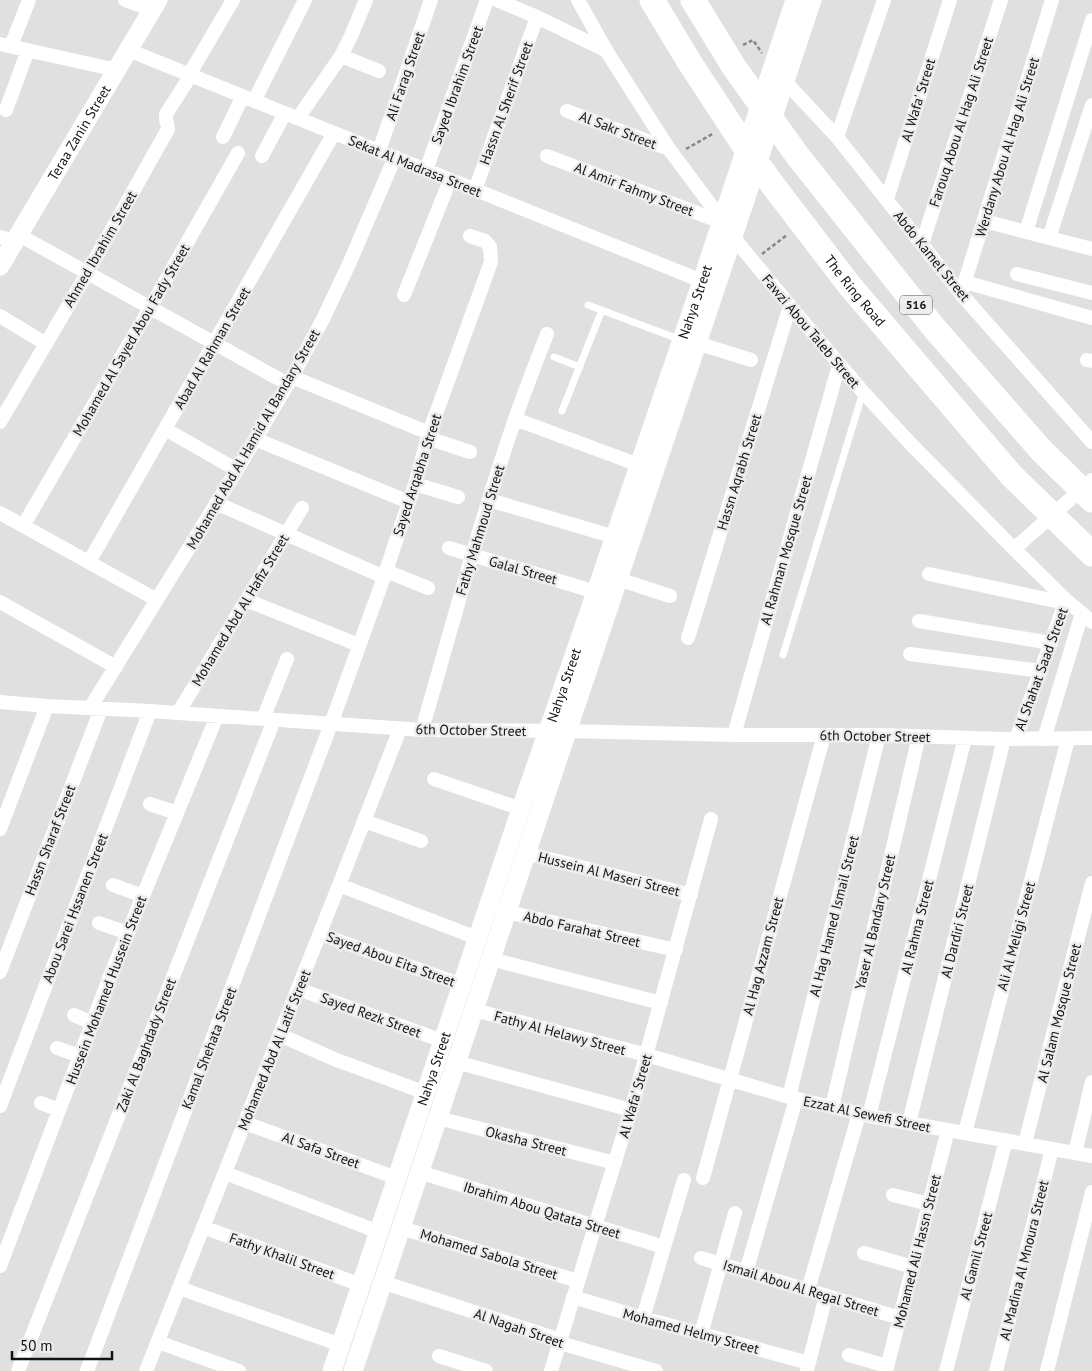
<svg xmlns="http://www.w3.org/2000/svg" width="1092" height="1371" font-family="'PT Sans',sans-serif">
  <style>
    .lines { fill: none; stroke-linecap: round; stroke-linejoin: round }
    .path { stroke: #878788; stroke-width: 2.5; stroke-dasharray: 4 2.5; stroke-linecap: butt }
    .lane { stroke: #fff; stroke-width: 7 }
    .street { stroke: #fff; stroke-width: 14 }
    .secondary { stroke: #fff; stroke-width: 19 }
    .highway { stroke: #fff; stroke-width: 25 }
    .labels { text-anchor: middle; stroke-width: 5; stroke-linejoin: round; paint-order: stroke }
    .shield { fill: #ededef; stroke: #545455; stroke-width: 1 }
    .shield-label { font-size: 12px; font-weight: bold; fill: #121313 }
    .street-label { font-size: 14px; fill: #121313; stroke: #ededef }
  </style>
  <rect width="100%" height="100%" fill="#e0e0e1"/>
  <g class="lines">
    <path class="path" d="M743 45 753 40 762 53
      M686 149 714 133
      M762 254 787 235"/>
    <path class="lane" d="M588 305 681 340
      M554 357 580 367
      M562 411 602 310
      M783 655 863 392"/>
    <path class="street" d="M125 0 152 10
      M497 0 537 17 607 51
      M578 0 607 52 669 149 722 220 733 237 790 306 863 392 909 442 1014 549 1066 600 1092 622
      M0 44 117 70
      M11 46 29 0
      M128 50 702 281
      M341 56 379 71
      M189 75 233 0
      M780 76 837 137 961 294 1092 442
      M254 101 305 0
      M6 110 28 50
      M567 111 669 149
      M298 118 341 56 351 36 366 0
      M223 137 243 96
      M837 137 884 0
      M379 151 431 0
      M262 156 285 113
      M547 156 721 222
      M426 170 487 0
      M475 190 537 17
      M887 199 950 0
      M984 221 1092 249
      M1026 232 1092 20
      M19 235 288 384
      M0 237 15 241
      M1049 238 1092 105
      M922 244 1001 0
      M1017 274 1092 293
      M965 282 1092 318
      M961 294 1052 0
      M404 295 450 180
      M0 316 46 344
      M697 343 751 360
      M1087 360 1092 361
      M292 377 429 433
      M515 419 639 465
      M0 422 88 272 168 129C168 124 165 120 166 114L191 75
      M165 429 237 470
      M428 438 470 452
      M255 439 409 502
      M415 484 458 497
      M489 500 615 537
      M216 503 384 577
      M0 513 157 600
      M23 526 150 308 238 153
      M449 548 596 592
      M1014 549 1092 480
      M89 562 334 133
      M386 571 428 588
      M929 574 1065 603
      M618 579 670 596
      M246 600 359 645
      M0 602 116 667
      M919 621 1051 643
      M688 638 790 306
      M910 654 1041 671
      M0 702 47 706 150 711 422 730 567 731 734 735H879L1004 739 1092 738
      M90 708 237 470 292 377 323 319 349 264 395 157
      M178 713 302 508
      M263 719 287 659
      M422 730C452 626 480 521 515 419 525 391 536 362 547 334
      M734 735 839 365
      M1016 739 1066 600
      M1044 739 1082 613
      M434 779 521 809
      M150 804 177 813
      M364 821 421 841
      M0 829 47 706
      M526 853 691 895
      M113 885 143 896
      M339 885 477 938
      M498 910 676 950
      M99 923 128 933
      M320 934 462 985
      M491 959 661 1003
      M0 972 101 709
      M298 989 443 1041
      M474 1010 647 1055 789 1097 832 1107 869 1116 1092 1156
      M74 1015 92 1023
      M280 1035 334 1059 426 1093
      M57 1048 80 1056
      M456 1062 631 1110
      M789 1097 879 735
      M41 1103 59 1110
      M0 1106 150 711
      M832 1107 919 736
      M869 1116 965 738
      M438 1118 615 1163
      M245 1123 397 1178
      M909 1123 1004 739
      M965 1133 1068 739
      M1025 1143 1092 883
      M1075 1153 1092 1082
      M419 1172 664 1247
      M225 1173 379 1232
      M703 1178 824 735
      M893 1195 929 1204
      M203 1227 361 1285
      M401 1228 578 1281
      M864 1253 913 1267
      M701 1258 900 1318
      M0 1266 110 976 217 716
      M746 1272 796 1099
      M382 1282 554 1338 560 1343 656 1371
      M179 1288 341 1345
      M808 1290 859 1114
      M573 1297 643 1318 809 1363
      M643 1318 684 1180
      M701 1334 735 1213
      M158 1342 239 1371
      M849 1355 887 1366
      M439 1356 486 1371
      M807 1370 826 1296
      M18 1371 274 720
      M87 1371 331 724 384 577 415 484 429 433 491 262 490 247 485 241 470 236
      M146 1371 339 885 400 729
      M551 1371 595 1226 631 1110 711 819
      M886 1371 948 1130
      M946 1371 1006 1140
      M996 1371 1052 1149
      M1047 1371 1092 1192"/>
    <g class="secondary">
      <path id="s1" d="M0 266 158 0"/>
      <path id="s2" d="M332 1371 521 809 596 592 702 281 795 0"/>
      <path d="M353 1371 812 0"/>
    </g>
    <g class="highway">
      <path id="s3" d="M652 0 690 63 745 147 775 188 850 286 1011 475 1092 554"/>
      <path d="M693 0 734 67 797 155 935 329 1041 450 1092 500"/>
    </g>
  </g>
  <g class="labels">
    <rect class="shield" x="900" y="295.5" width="32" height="19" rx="4"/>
    <g class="shield-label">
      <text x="916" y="309">516</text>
    </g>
    <g class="street-label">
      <text transform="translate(405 76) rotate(-71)" y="5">Ali Farag Street</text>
      <text transform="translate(457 85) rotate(-70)" y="5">Sayed Ibrahim Street</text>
      <text transform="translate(918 100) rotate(-73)" y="5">Al Wafa' Street</text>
      <text transform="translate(506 103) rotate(-70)" y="5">Hassn Al Sherif Street</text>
      <text transform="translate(961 122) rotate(-72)" y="5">Farouq Abou Al Hag Ali Street</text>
      <text transform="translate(618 130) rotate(21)" y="5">Al Sakr Street</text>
      <text dy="5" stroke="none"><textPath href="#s1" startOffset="155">Teraa Zanin Street</textPath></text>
      <text transform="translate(1007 147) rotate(-73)" y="5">Werdany Abou Al Hag Ali Street</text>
      <text transform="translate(415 166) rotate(22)" y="5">Sekat Al Madrasa Street</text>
      <text transform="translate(634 189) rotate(21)" y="5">Al Amir Fahmy Street</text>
      <text transform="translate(100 249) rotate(-60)" y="5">Ahmed Ibrahim Street</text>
      <text transform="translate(932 256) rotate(51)" y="5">Abdo Kamel Street</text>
      <text dy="5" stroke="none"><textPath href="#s3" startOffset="355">The Ring Road</textPath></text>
      <text dy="5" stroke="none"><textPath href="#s2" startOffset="1129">Nahya Street</textPath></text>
      <text transform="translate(811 331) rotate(50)" y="5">Fawzi Abou Taleb Street</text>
      <text transform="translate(131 340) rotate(-60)" y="5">Mohamed Al Sayed Abou Fady Street</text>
      <text transform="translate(212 348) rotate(-60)" y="5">Abad Al Rahman Street</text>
      <text transform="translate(253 439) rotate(-60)" y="5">Mohamed Abd Al Hamid Al Bandary Street</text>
      <text transform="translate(739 472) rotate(-73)" y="5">Hassn Aqrabh Street</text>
      <text transform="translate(417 475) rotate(-72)" y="5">Sayed Arqabha Street</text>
      <text transform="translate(480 530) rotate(-73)" y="5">Fathy Mahmoud Street</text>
      <text transform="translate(786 550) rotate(-74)" y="5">Al Rahman Mosque Street</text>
      <text transform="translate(523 570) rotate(16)" y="5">Galal Street</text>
      <text transform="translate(240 610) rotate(-59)" y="5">Mohamed Abd Al Hafiz Street</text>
      <text transform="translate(1041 669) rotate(-70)" y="5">Al Shahat Saad Street</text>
      <text dy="5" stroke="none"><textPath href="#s2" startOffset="724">Nahya Street</textPath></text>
      <text transform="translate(471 730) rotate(1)" y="5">6th October Street</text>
      <text transform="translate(875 736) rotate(1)" y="5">6th October Street</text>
      <text transform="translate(50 840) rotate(-69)" y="5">Hassn Sharaf Street</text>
      <text transform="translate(609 874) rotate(14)" y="5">Hussein Al Maseri Street</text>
      <text transform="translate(75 908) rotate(-69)" y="5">Abou Sarei Hssanen Street</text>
      <text transform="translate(834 916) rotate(-76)" y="5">Al Hag Hamed Ismail Street</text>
      <text transform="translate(875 922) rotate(-77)" y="5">Yaser Al Bandary Street</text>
      <text transform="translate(917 927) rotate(-76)" y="5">Al Rahma Street</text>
      <text transform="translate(582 929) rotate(13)" y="5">Abdo Farahat Street</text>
      <text transform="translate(957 931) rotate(-76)" y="5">Al Dardiri Street</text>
      <text transform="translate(1016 936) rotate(-75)" y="5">Ali Al Meligi Street</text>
      <text transform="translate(763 956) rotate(-75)" y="5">Al Hag Azzam Street</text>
      <text transform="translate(391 959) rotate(20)" y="5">Sayed Abou Eita Street</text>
      <text transform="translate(106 990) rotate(-69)" y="5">Hussein Mohamed Hussein Street</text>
      <text transform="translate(1059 1013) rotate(-76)" y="5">Al Salam Mosque Street</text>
      <text transform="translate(371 1015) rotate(20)" y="5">Sayed Rezk Street</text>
      <text transform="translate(560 1033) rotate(15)" y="5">Fathy Al Helawy Street</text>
      <text transform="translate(146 1045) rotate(-69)" y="5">Zaki Al Baghdady Street</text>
      <text transform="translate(209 1048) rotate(-69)" y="5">Kamal Shehata Street</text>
      <text transform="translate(274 1050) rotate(-68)" y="5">Mohamed Abd Al Latif Street</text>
      <text dy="5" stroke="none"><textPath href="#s2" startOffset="319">Nahya Street</textPath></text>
      <text transform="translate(635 1096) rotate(-74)" y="5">Al Wafa' Street</text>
      <text transform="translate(867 1114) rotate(12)" y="5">Ezzat Al Sewefi Street</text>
      <text transform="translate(526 1141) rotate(14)" y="5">Okasha Street</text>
      <text transform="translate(321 1150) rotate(20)" y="5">Al Safa Street</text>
      <text transform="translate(542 1210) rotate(17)" y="5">Ibrahim Abou Qatata Street</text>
      <text transform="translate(917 1251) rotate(-76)" y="5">Mohamed Ali Hassn Street</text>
      <text transform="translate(489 1254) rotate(17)" y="5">Mohamed Sabola Street</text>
      <text transform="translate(282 1256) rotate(20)" y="5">Fathy Khalil Street</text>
      <text transform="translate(976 1256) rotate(-75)" y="5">Al Gamil Street</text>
      <text transform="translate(1024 1260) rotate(-76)" y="5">Al Madina Al Mnoura Street</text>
      <text transform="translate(801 1288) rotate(17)" y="5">Ismail Abou Al Regal Street</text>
      <text transform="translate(519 1328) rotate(19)" y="5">Al Nagah Street</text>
      <text transform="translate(691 1331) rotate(15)" y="5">Mohamed Helmy Street</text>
    </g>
  </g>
  <path d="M12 1351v8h100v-8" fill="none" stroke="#121313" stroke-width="2.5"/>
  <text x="20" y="1351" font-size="15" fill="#121313" stroke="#ededef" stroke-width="4" paint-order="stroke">50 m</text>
</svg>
